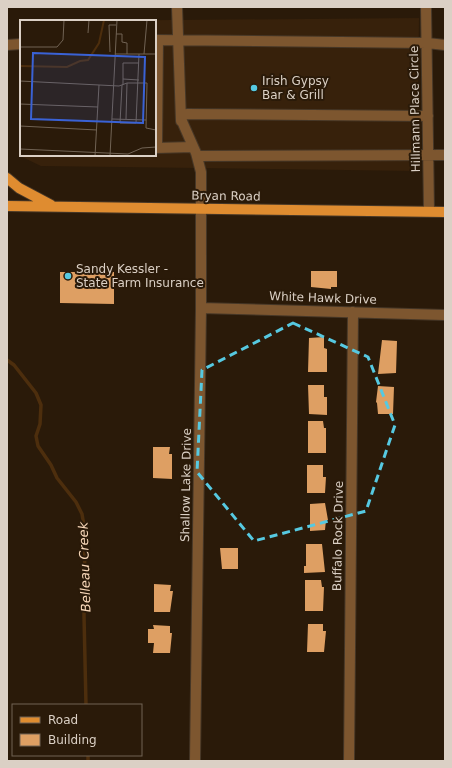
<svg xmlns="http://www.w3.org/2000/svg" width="452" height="768" font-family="'DejaVu Sans',sans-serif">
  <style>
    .built { fill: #37210b }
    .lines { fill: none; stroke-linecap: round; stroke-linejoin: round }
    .stream { stroke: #4d2e0d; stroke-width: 3.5 }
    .building { fill: #de9f63 }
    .minor-casing { stroke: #463727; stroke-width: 12 }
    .major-casing { stroke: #463727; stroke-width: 12 }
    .minor { stroke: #7d562f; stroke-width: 10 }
    .major { stroke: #df8c30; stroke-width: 10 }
    .marked { fill: none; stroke: #56c9e1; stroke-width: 3; stroke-dasharray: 8 5; stroke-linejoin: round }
    .poi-dot { fill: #56c9e1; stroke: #2a1a09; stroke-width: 1.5 }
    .labels { text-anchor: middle; stroke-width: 4; stroke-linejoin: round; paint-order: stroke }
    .poi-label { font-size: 12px; fill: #dbd0c5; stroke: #2a1a09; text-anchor: start }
    .street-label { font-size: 12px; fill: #dbd0c5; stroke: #2a1a09 }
    .water-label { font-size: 13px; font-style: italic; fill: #f9d8b9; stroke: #2a1a09 }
    .inset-river { fill: none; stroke: #4d2e0d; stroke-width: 2 }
    .inset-road { fill: none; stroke: #716354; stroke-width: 1 }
    .view { fill: #3a62d5; fill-opacity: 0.15; stroke: #3a62d5; stroke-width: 2 }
    .inset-edge { fill: none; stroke: #dbd0c5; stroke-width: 2 }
  </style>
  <rect width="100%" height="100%" fill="#2a1a09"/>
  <path class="built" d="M419 18 417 171 41 166 20 156 21 65V155H155V21H61Z"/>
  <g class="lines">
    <path class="stream" d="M7 360 14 365 36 393 41 405 40 424 36 436 38 446 51 465 57 478 76 502 82 514 85 532 84 616 86 705
      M88 755V761"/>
  </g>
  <path class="building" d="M311 271H337V287H331V289L311 287Z
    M60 272H114V304L60 303Z
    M324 337V348L327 349V372H308L309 338Z
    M382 340 397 341 396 373 378 374Z
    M308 385H324V397H327V415L309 414Z
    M378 386 394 387 393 414H378L377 403 376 402Z
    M308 421H323L324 428H326V453H308Z
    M153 447H170L169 454H172V479L153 478Z
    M307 465H323V477H326L325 493H307Z
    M325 503 328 520H326L325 530 310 531V504Z
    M306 544H322L325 572 304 573V566H306Z
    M220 548H238V569H222Z
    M305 580H321L322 587H324L323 611H305Z
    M154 584 171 585 170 591H173L170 612H154Z
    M308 624H323V631H326L324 652H307Z
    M153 625 170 626V633H172L170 653H153L154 643H148V629H154Z"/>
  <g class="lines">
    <defs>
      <path id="minor" d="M177 7 181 121
        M426 7 429 211
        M155 40 427 43 445 45
        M7 45 21 44
        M155 148 193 147
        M157 148 158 40
        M197 156 445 155
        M201 308 445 315
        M195 761 201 308V172L196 153 181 119 184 115 187 114 428 116
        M349 761 353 312"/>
      <path id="major" d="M7 178 19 188 51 205
        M7 206 445 212"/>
    </defs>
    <use href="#minor" class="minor-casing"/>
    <use href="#major" class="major-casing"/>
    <use href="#minor" class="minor"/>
    <use href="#major" class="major"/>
  </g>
  <path class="marked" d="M293 323 368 357 395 425 366 511 254 541 197 472 202 370Z"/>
  <g class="poi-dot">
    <circle cx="254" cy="88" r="4"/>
    <circle cx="68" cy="276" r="4"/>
  </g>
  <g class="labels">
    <g class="poi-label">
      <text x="262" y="85">Irish Gypsy<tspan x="262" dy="14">Bar &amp; Grill</tspan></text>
      <text x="76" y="273">Sandy Kessler -<tspan x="76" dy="14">State Farm Insurance</tspan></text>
    </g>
    <g class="street-label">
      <text transform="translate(415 109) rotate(-91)" y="4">Hillmann Place Circle</text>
      <text transform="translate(226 196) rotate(1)" y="4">Bryan Road</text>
      <text transform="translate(323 298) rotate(2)" y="4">White Hawk Drive</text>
      <text transform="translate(186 485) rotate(-89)" y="4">Shallow Lake Drive</text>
      <text transform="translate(338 536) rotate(-89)" y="4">Buffalo Rock Drive</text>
    </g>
    <g class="water-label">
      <text transform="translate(84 567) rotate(-92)" y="5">Belleau Creek</text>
    </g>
  </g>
  <g transform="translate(20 20)">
    <rect width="136" height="136" fill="#2a1a09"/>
    <path class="inset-river" d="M0 46 47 47 60 41 68 40 79 23 84 0"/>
    <path class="inset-road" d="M68 13 69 0M96 14H102V22L107 23V34M0 27H37L43 20 44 0M90 32 89 5H96M95 34H136M124 34 127 0M103 59 119 60M0 61 99 66 107 63 106 99M107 63H127L126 108 136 110M102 65 100 103H116L119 34M103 65V43H119M0 84 78 87M92 99 126 100M0 106 77 110M0 129 108 134 122 128 136 127M75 136 79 65M90 136 97 0"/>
    <path class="view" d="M13 33 125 37 123 103 11 99Z"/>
    <rect width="136" height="136" class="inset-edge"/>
  </g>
  <rect width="452" height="768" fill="none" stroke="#dbd0c5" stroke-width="16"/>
  <rect x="12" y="704" width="130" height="52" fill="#2a1a09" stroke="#716354"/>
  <rect x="20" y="717" width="20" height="6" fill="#df8c30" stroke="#716354"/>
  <text x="48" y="724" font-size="12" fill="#dbd0c5">Road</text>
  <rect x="20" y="734" width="20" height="12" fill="#de9f63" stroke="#716354"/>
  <text x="48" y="744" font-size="12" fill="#dbd0c5">Building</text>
</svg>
